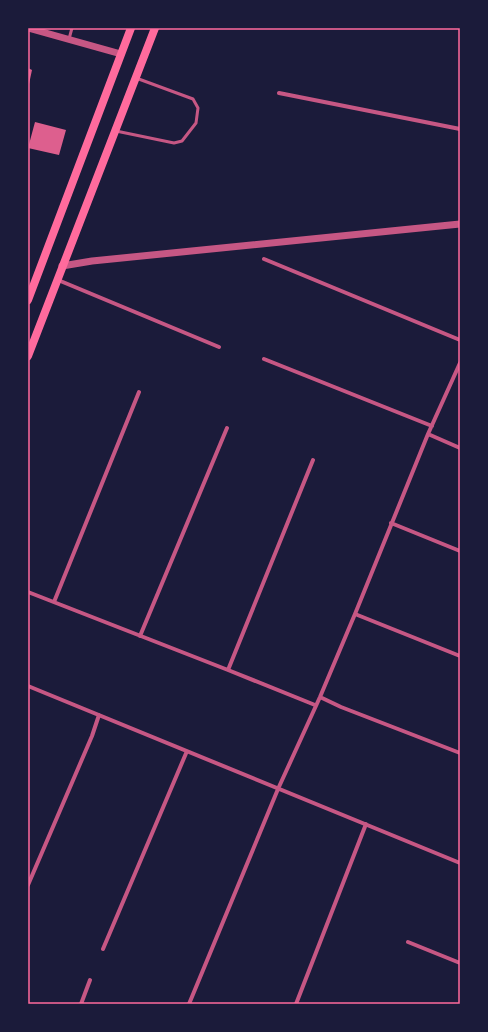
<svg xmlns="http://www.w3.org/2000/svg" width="488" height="1032" font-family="Manrope,sans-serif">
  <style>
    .building { fill: #dd5f8e }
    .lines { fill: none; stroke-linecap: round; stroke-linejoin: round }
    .service { stroke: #c65784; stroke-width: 3 }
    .minor { stroke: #c65784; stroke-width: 4 }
    .tertiary { stroke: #c65784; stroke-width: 7 }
    .secondary { stroke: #ff6b9d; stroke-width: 8 }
    .neatline { fill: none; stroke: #ff6b9d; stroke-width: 1.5 }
  </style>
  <rect width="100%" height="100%" fill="#1b1b3a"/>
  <path class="building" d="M28 68 32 70 29 84H28Z
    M35 122 66 130 59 155 28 148Z"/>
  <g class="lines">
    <path class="service" d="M69 39 72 28
      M116 131 174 143 182 141 196 123 198 108 193 99 136 78"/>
    <path class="minor" d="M279 93 460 129
      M264 259 460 340
      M58 280 219 347
      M264 359 432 426
      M428 434 460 448
      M391 523 460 551
      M28 592 228 670 315 705
      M54 602 139 392
      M355 614 460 656
      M140 636 227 428
      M228 670 313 460
      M28 686 460 863
      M320 697 341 707 460 753
      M28 885 92 736 99 715
      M408 942 460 963
      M103 949 187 751
      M81 1004 90 980
      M189 1004 278 789 320 697 355 614 428 434 460 363
      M296 1004 366 824"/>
    <path class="tertiary" d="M28 28 121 54
      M62 266 92 261 460 224"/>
    <path class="secondary" d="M28 300 131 28
      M28 356 155 28"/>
  </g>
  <rect width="488" height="1032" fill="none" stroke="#1b1b3a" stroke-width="58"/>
  <rect x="29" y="29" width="430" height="974" class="neatline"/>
</svg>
